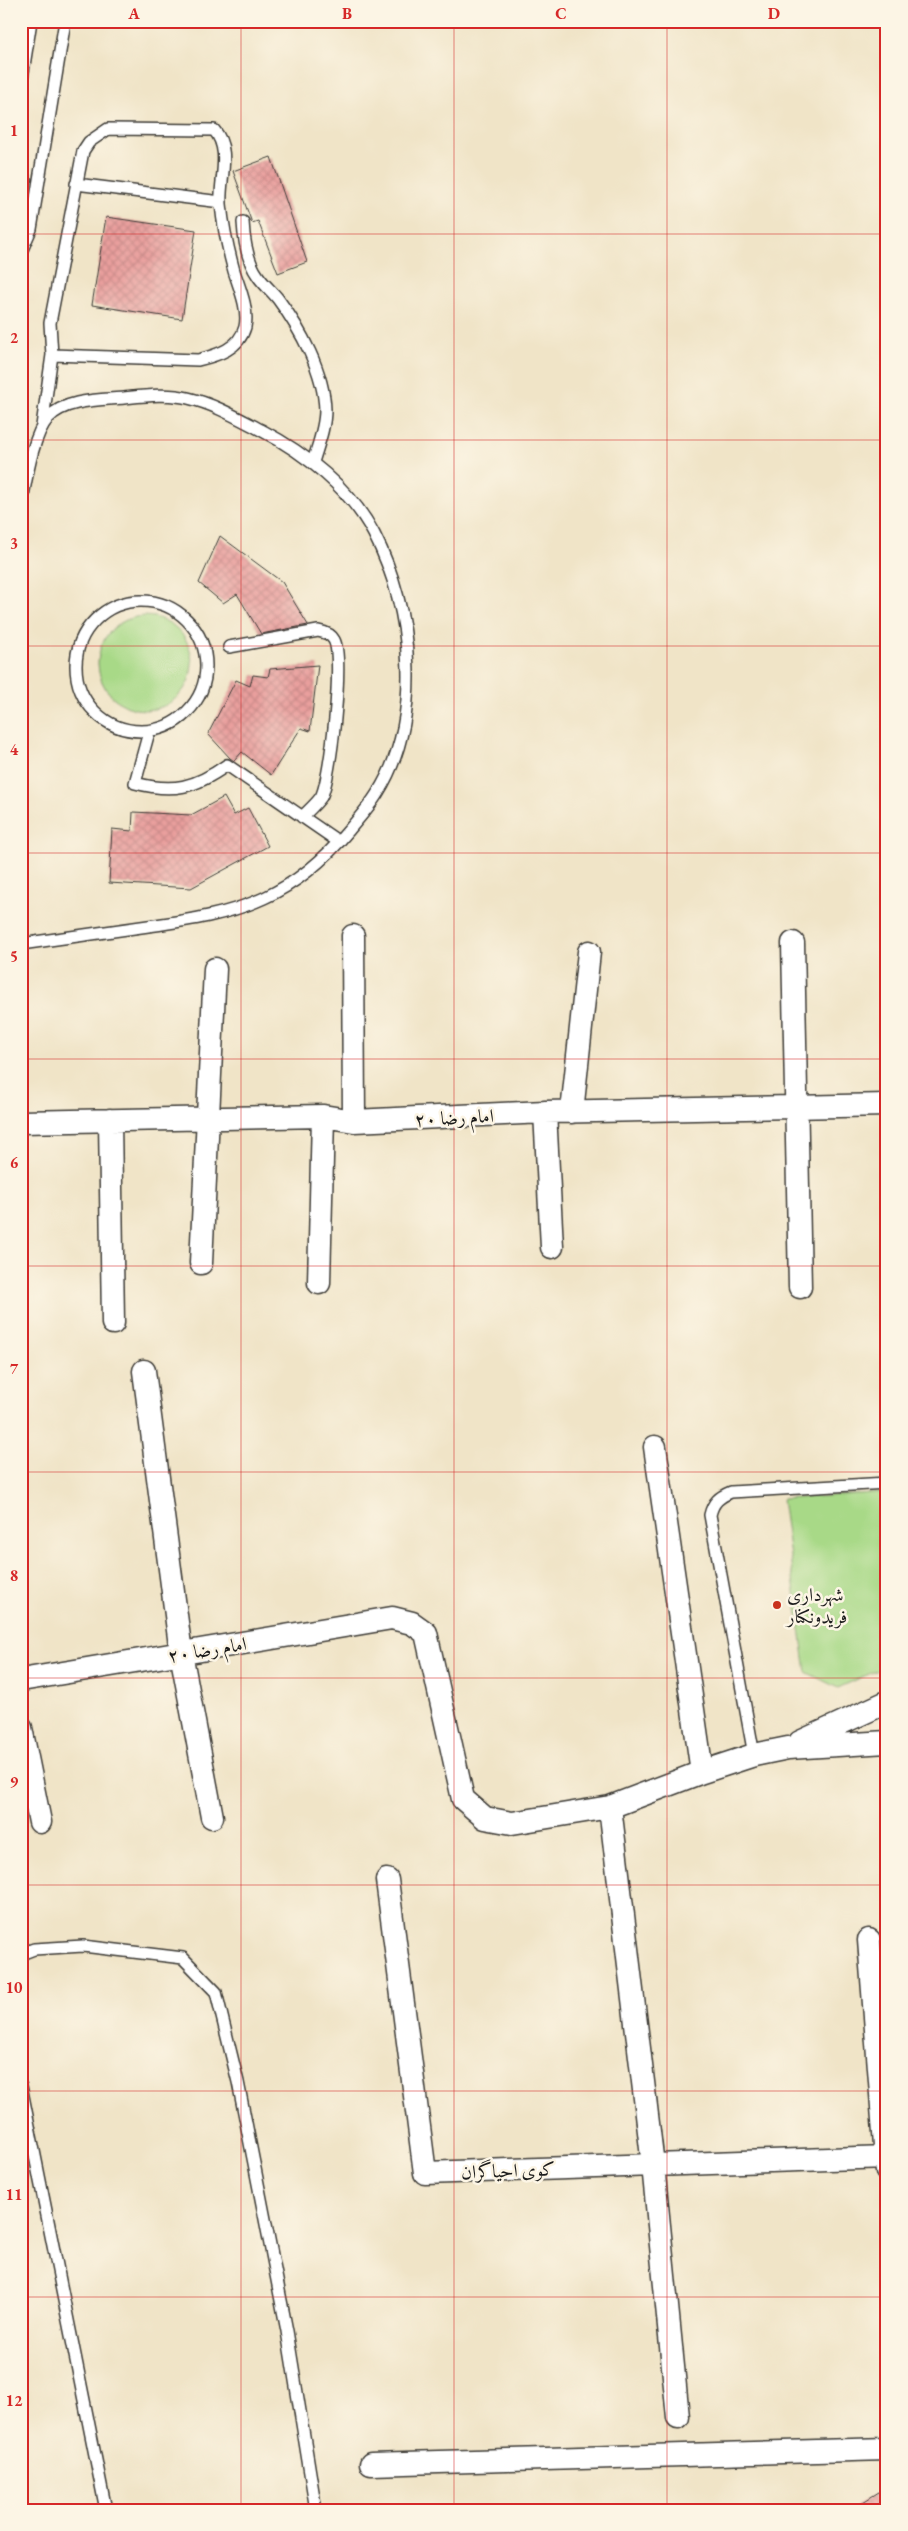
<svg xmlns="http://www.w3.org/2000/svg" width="908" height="2531" font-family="'EB Garamond',Amiri,serif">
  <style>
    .green { fill: #a8d987; stroke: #627a52 }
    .building { fill: url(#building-cross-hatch) }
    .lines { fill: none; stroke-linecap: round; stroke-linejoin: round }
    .service-casing { stroke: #3c3a36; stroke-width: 14 }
    .minor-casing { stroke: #3c3a36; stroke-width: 25 }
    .service { stroke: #fff; stroke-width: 11 }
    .minor { stroke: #fff; stroke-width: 22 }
    .grid { fill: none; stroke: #d62828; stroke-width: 1; stroke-opacity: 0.55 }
    .poi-dot { fill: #c8321e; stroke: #fcf5e5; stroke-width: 2 }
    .labels { text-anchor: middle; stroke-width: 5; stroke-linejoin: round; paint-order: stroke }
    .street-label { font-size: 19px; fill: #1c1c1c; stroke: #fcf5e5 }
    .poi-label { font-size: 19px; fill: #1c1c1c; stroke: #fcf5e5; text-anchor: start }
    .neatline { fill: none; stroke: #d62828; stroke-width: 2 }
    .grid-label { font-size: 16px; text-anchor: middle; font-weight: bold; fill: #d62828 }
  </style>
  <defs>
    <pattern id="building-cross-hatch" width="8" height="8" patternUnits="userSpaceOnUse" patternTransform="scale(1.25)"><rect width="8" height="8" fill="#e99f9d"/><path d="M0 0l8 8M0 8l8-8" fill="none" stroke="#c78887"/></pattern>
  </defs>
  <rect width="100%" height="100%" fill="#fcf5e5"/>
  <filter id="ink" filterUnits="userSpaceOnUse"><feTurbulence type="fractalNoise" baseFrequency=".02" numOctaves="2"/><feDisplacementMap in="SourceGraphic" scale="10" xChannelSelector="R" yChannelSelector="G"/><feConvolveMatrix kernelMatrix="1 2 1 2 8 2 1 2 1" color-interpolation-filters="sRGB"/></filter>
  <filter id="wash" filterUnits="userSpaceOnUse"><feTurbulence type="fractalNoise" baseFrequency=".0096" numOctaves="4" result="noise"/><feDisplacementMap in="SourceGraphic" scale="20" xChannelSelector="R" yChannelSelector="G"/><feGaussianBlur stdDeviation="1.12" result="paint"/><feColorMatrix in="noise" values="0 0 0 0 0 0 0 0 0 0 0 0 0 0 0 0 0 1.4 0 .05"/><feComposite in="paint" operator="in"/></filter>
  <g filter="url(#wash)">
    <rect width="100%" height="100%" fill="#f0e4c7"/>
    <path class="green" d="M98 663a47 47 0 1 1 94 0a47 47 0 1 1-94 0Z
      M887 1492V1666L838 1688 806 1672 782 1499Z"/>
    <g id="blocks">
      <path class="building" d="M271 157 307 262 278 273 258 221 252 223 233 171Z
        M106 217 196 230 182 319 92 305Z
        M220 536 282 582 308 625 261 634 237 594 223 603 199 583Z
        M318 665 310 731 301 728 271 775 242 752 234 761 230 758 208 734 236 680 250 686 253 675 268 677 270 669Z
        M224 797 234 815 248 808 268 846 191 888 109 883 112 829 132 831 133 812 191 815Z
        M887 2487V2510H850Z"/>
    </g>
  </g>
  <g filter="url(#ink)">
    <use href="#blocks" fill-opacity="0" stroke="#3c3a36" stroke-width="1"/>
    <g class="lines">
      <defs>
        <path id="service" d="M21 85 31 21
          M76 184 221 202
          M243 222C244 241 247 261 258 276 264 285 272 291 278 299 301 330 324 372 325 410 325 428 318 445 313 462
          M21 252 31 229 65 21
          M42 426 52 355 50 323 83 151 89 142 108 129 214 130C232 150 219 180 221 204 223 226 228 249 234 271 239 287 249 309 245 327 239 349 218 355 198 360L52 355
          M21 506C26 482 32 436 48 418 65 399 101 400 124 398 144 396 168 393 188 398 214 404 238 418 261 430 305 453 351 489 374 534 413 609 424 720 377 794 369 807 358 819 349 830 326 858 297 883 264 898 225 916 183 921 141 927 101 933 61 938 21 944
          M76 666a65 65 0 1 1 130 0a65 65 0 1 1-130 0Z
          M229 647 318 631C324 632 331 634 334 640 344 657 331 779 321 797 316 804 308 811 302 817
          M149 732 135 783C173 793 195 788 227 765L339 842
          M754 1755 710 1515C713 1502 719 1497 731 1492L887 1483
          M21 1954 34 1949 83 1946 183 1958 216 1992 238 2082 287 2331 316 2510
          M21 2086 106 2510"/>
        <path id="minor" d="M353 936 354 1121
          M793 943 800 1287
          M545 1112 552 1247
          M572 1112 589 952
          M110 1120 113 1323
          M21 1122 323 1116 354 1121 545 1112 887 1105
          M201 1263 215 969
          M319 1283 323 1116
          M144 1371 181 1653 212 1817
          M655 1447 702 1772
          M21 1680 392 1618 412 1623 426 1633 463 1799 485 1818 512 1823 610 1807 702 1772 754 1755 788 1748 887 1742
          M21 1728 40 1822
          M800 1742 887 1702
          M610 1807 653 2165 678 2417
          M387 1880 425 2173 887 2157
          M869 1940 887 2171
          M371 2464 887 2449"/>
      </defs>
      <use href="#service" class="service-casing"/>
      <use href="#minor" class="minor-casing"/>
      <use href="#service" class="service"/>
      <use href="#minor" class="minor"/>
    </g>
  </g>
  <path class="grid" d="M241 21V2510M454 21V2510M667 21V2510M21 234H887M21 440H887M21 646H887M21 853H887M21 1059H887M21 1266H887M21 1472H887M21 1678H887M21 1885H887M21 2091H887M21 2297H887"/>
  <circle class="poi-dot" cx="777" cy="1605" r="5"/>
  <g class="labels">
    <g class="street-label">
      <text transform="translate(454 1117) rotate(-3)" y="7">امام رضا ۲۰</text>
      <text transform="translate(207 1649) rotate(-9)" y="7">امام رضا ۲۰</text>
      <text transform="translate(508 2170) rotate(-2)" y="7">کوی احیاگران</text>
    </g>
    <g class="poi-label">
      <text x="787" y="1601">شهرداری<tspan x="787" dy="22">فریدونکنار</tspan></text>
    </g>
  </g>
  <rect width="908" height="2531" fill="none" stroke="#fcf5e5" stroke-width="55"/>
  <rect x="28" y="28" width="852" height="2476" class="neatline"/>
  <g class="grid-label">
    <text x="134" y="19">A</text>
    <text x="347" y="19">B</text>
    <text x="561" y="19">C</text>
    <text x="774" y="19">D</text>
    <text x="14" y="136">1</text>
    <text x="14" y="343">2</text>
    <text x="14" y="549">3</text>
    <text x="14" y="755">4</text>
    <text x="14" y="962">5</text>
    <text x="14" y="1168">6</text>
    <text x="14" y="1374">7</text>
    <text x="14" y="1581">8</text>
    <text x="14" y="1787">9</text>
    <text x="14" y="1993">10</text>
    <text x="14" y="2200">11</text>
    <text x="14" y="2406">12</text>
  </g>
</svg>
